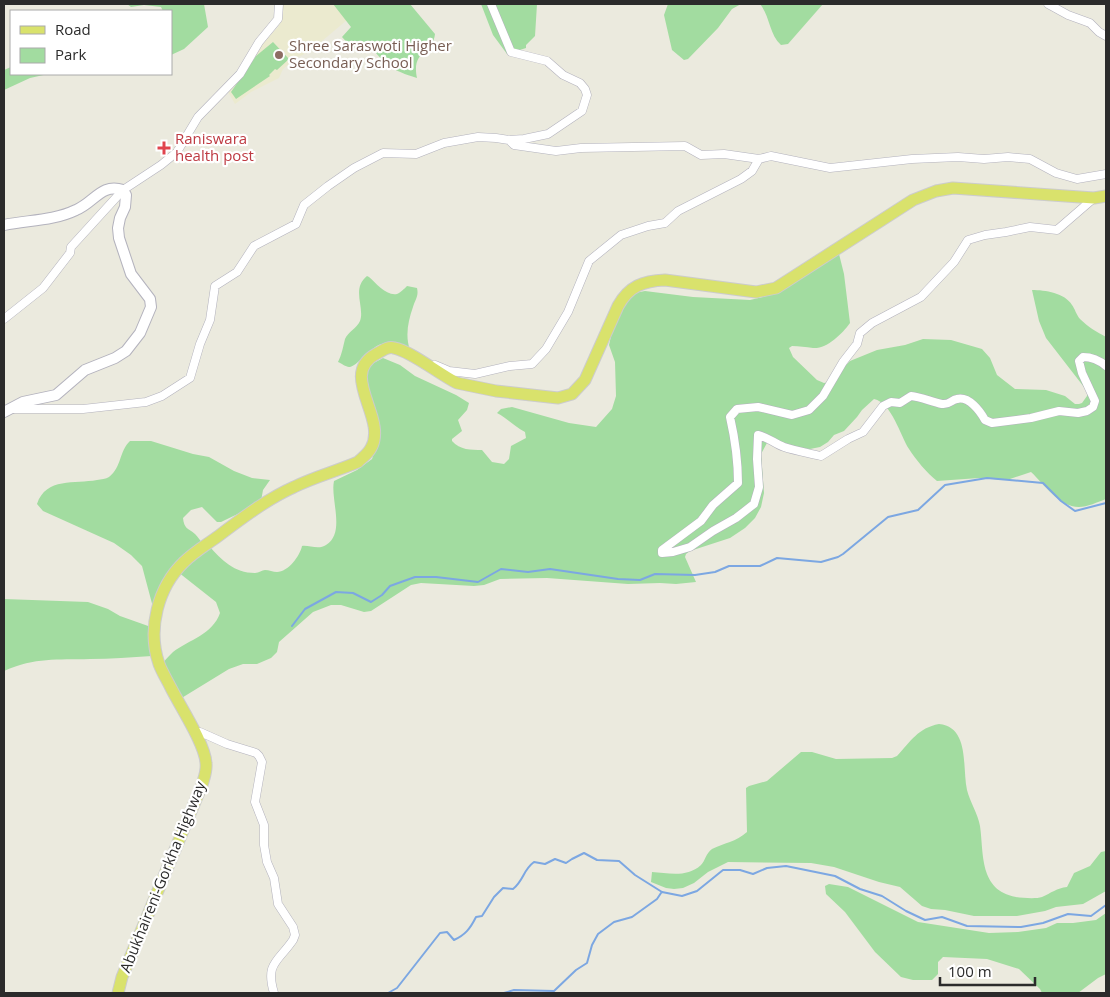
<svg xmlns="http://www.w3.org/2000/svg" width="1110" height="997" font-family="'Open Sans',sans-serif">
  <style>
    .education { fill: #ebeacf }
    .green { fill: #a2dca0 }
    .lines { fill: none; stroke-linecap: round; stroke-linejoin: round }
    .stream { stroke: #7ca7e2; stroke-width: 2 }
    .street-casing { stroke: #b3b2bd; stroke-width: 9 }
    .secondary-casing { stroke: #b3b2bd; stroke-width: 12 }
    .primary-casing { stroke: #ccc; stroke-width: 13 }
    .street { stroke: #fff; stroke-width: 8 }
    .secondary { stroke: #fff; stroke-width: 10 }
    .primary { stroke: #d9e26c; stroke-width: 11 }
    .education-dot { fill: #8d6e63; stroke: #fff; stroke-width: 2 }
    .health-dot { fill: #e0444e; stroke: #fff; stroke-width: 2 }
    .labels { text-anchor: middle; stroke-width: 4.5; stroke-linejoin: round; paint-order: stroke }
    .education-label { font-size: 15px; fill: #785e54; stroke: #fff; text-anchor: start }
    .health-label { font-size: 15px; fill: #be3a42; stroke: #fff; text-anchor: start }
    .street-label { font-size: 15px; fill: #2b2b2b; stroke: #fff }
  </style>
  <rect width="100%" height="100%" fill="#ebeade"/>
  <path class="education" d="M283 4H333L347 20 309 52 298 57 283 69 279 78 251 92 235 104 228 92 256 51 278 27Z"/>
  <path class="green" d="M127 4H204L208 27 184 49 171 55V11H163L161 7 144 5 131 7Z
    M333 4H410L435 34C433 54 411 50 417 78 392 70 387 67 371 47L352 48 342 37 351 27Z
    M481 4H537L535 36 526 45V48L507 54 493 35Z
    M668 4H741L732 9 718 28 688 59 684 60 672 50 664 15Z
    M760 4H823L788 44 781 45C769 34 770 16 760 4Z
    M273 42 289 59 277 70 275 69 269 75 270 76 236 99 231 92 256 56Z
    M11 67V74H48L30 78 4 90V70Z
    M839 254 844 274 850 323C842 334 827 349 813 348 806 347 799 346 792 346L789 348 793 357 817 380 824 383 829 382 850 361 877 350 905 345 923 339 951 340 982 349 990 358 997 375 1015 389 1046 390 1065 396 1075 404H1079L1082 403 1087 396V391L1046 338 1039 321 1032 290C1045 290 1065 293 1072 305 1075 309 1076 314 1080 319 1088 327 1097 332 1106 337V499C1098 502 1087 507 1079 507 1059 507 1044 484 1031 472L1007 480 979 478 937 481C927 473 916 460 909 449 900 435 892 403 874 399L862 410 857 417 844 431 834 435 828 442 820 447 810 449 797 448 768 441 761 454 764 493 761 507 755 518 745 528 730 538 690 551 686 554 685 557 696 582 676 584 660 583 628 584 547 578 500 579 484 585 474 586 421 583 411 585 371 611 364 612 341 605H331L313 612 279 642 277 652 271 658 257 664H243L229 669 180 699 162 664C165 660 169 656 173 652 189 640 213 634 220 613L216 602 178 572 209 546C222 560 234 573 255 573 259 573 262 570 265 570 269 570 273 572 277 572 288 572 300 556 302 546 309 545 319 550 326 545 346 533 330 499 334 481L357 470 372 459 379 438 365 379 368 366 383 358 400 365 415 376 456 395 469 403 467 410 458 420 462 431 452 439V441C460 450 471 450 482 450L492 462 504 464 509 459 511 446 526 438 525 432C514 426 508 419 497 413L501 409 512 407 569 423 596 427 612 409 616 396 615 362 609 345 618 306 630 294 645 291 693 297 750 300 775 294Z
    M367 276 369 277C376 283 386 296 397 294 400 293 404 289 407 286L417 288C419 296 415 300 413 307 408 321 405 336 410 350 401 347 390 342 382 344 371 346 356 368 349 367 346 367 341 363 338 362 342 354 343 347 345 339 348 332 357 328 360 321 365 307 351 289 367 276Z
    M130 441H151L193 454 209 457 234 471 252 478 270 480 263 490 261 501 248 509 221 522H217L202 507 191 510 183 518C184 529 188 528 195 534 198 537 201 541 203 545L173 567 154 611 142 566 131 555 114 543 43 511 37 504C46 477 75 484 97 480 101 479 106 479 109 477 122 467 119 451 130 441Z
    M4 599 88 602 108 609 120 616 151 627 152 656C131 657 111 659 90 659 56 660 36 657 4 671Z
    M939 724C970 727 962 768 967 790 970 802 978 814 980 826 984 854 979 890 1016 897 1023 898 1036 899 1042 897 1051 893 1057 888 1067 887L1074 873 1090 866 1101 852 1106 851V891L1083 904 1056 907 1045 911 1017 916H974L945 910 931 909 922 906 900 887 879 882 834 867 811 863 728 862 708 872 694 883 683 888 674 889 666 888 651 882 652 872C668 873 687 878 701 865 705 861 706 853 712 849 724 843 736 842 747 832L746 788 749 786 767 781 801 752H812L836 759 892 758 897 756C911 741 918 728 939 724Z
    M829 884 848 887 918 922 989 933 1018 932 1046 928 1057 923H1073L1096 920 1106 913V974L1098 978 1078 993H1042L1040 989 1019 969 987 959 943 957 938 962V974L932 980H913L901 977 875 952 845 912 826 894 825 886Z"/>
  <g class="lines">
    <path class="stream" d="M292 626 305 609 336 592 353 593 371 602 382 595 390 586 415 577H436L478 582 501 569 528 572 550 569 618 579 640 580 655 574 695 575 715 572 729 566H760L777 558 821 562 838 557 843 554 888 517 918 510 945 485 987 478 1043 483 1061 501 1075 511 1106 503
      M388 993 397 988 440 933 447 932 454 940C465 935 470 929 476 917L482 916 494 897 503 888 513 889C524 880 523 870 534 862L545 864 555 859 566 863 572 859 584 853 597 860 619 861 635 875 662 892 682 896 697 891 723 870H740L753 874 767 868 786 866 835 876 860 889 882 896 906 911 925 920 942 917 967 926 1021 927 1043 923 1068 914 1091 916 1106 905
      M504 993 514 990 554 991 576 970 587 963 592 945 598 934 614 922 632 917 657 899 661 893"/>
    <defs>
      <path id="street" d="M1048 4 1068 15 1090 23 1099 32 1106 36
        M509 140 514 145 556 151 581 148 685 146 701 155 724 154 759 159
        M1094 198 1057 230 1030 227 1006 232 985 235 968 240 954 262 921 297 872 323 860 333 857 344 843 362 823 396 809 410 792 415 758 407 737 409 730 417C735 439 738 460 738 483L713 505 701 521 662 550V553L673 552 690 547 713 531 736 518 754 504 759 487 757 459 758 435C768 437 775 444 784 447 796 451 809 453 821 456L848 439 863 432 883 406 891 402 900 403 911 396C921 397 932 402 942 404 950 405 951 400 957 399 969 396 980 411 985 420L992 423 1031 418 1059 411 1078 413 1087 411 1093 407 1095 401 1082 373 1079 361 1083 357C1092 357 1099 360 1106 366
        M4 319 43 288 70 253 71 247 123 190 161 165 177 152 198 117 240 74 259 42 278 19 279 4
        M435 365 449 371 475 374 510 366 532 364 546 349 568 312 589 261 621 235 648 226 665 223 678 211 741 179 752 171 759 159 771 156 830 168 912 159 958 157 984 159 1008 157 1030 159 1056 173 1077 179 1106 174
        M11 409H83L146 402 162 396 190 378 200 344 210 320 215 286 237 272 254 246 296 224 304 205 328 186 354 168 383 153 416 154 444 143 478 137 496 138 509 140 524 139 548 134 582 111 587 95 585 89 580 83 563 75 547 61 511 52 491 4
        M195 733 200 732 227 744 256 753 259 756 262 762 255 802 264 825V845L267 862 274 878 278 904 293 927 295 935 293 940C278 962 265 963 274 993"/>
      <path id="secondary" d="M4 225C28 220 53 221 76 210 95 202 101 183 123 190L126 195 125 207 120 218 118 228 119 238 131 274 150 299 151 307 140 333 126 351 115 358 85 370 56 395 23 402 4 412"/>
      <path id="primary" d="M118 993 122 977 202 785C204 778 207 771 206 763 205 744 180 706 171 688 167 680 162 672 159 664 147 629 158 587 184 562 194 552 206 545 217 537 241 519 267 499 294 487 314 477 337 471 358 462 362 458 368 454 371 448 388 418 338 375 376 354 382 351 388 346 394 348 411 351 439 374 457 383L496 391 558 398 572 394 585 380 618 306C629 286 643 281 665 280L756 292 776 288 913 200 936 191 953 188 1094 198 1106 196"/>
    </defs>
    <use href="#street" class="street-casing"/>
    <use href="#secondary" class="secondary-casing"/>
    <use href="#primary" class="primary-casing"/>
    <use href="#street" class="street"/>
    <use href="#secondary" class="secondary"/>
    <use href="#primary" class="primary"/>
  </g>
  <circle class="education-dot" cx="279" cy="55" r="5"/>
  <path class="health-dot" d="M161.5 140.5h5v5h5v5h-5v5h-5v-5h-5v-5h5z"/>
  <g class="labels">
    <g class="education-label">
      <text x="289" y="51">Shree Saraswoti Higher<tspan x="289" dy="17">Secondary School</tspan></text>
    </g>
    <g class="health-label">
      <text x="175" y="144">Raniswara<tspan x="175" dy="17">health post</tspan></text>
    </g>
    <g class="street-label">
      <text transform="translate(163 877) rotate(-68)" y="5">Abukhaireni-Gorkha Highway</text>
    </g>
  </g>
  <rect width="1110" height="997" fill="none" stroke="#2b2b2b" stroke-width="10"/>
  <rect x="10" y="10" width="162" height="65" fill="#ffffff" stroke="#aaaaaa"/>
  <rect x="20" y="26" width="25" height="8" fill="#d9e26c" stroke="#aaaaaa"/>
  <text x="55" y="35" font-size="15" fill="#2b2b2b">Road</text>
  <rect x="20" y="48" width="25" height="15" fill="#a2dca0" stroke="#aaaaaa"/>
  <text x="55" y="60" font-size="15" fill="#2b2b2b">Park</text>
  <path d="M940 977v8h95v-8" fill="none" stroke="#2b2b2b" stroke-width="2.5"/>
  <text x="948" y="977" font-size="15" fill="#2b2b2b" stroke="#ffffff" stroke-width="4" paint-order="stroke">100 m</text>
</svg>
